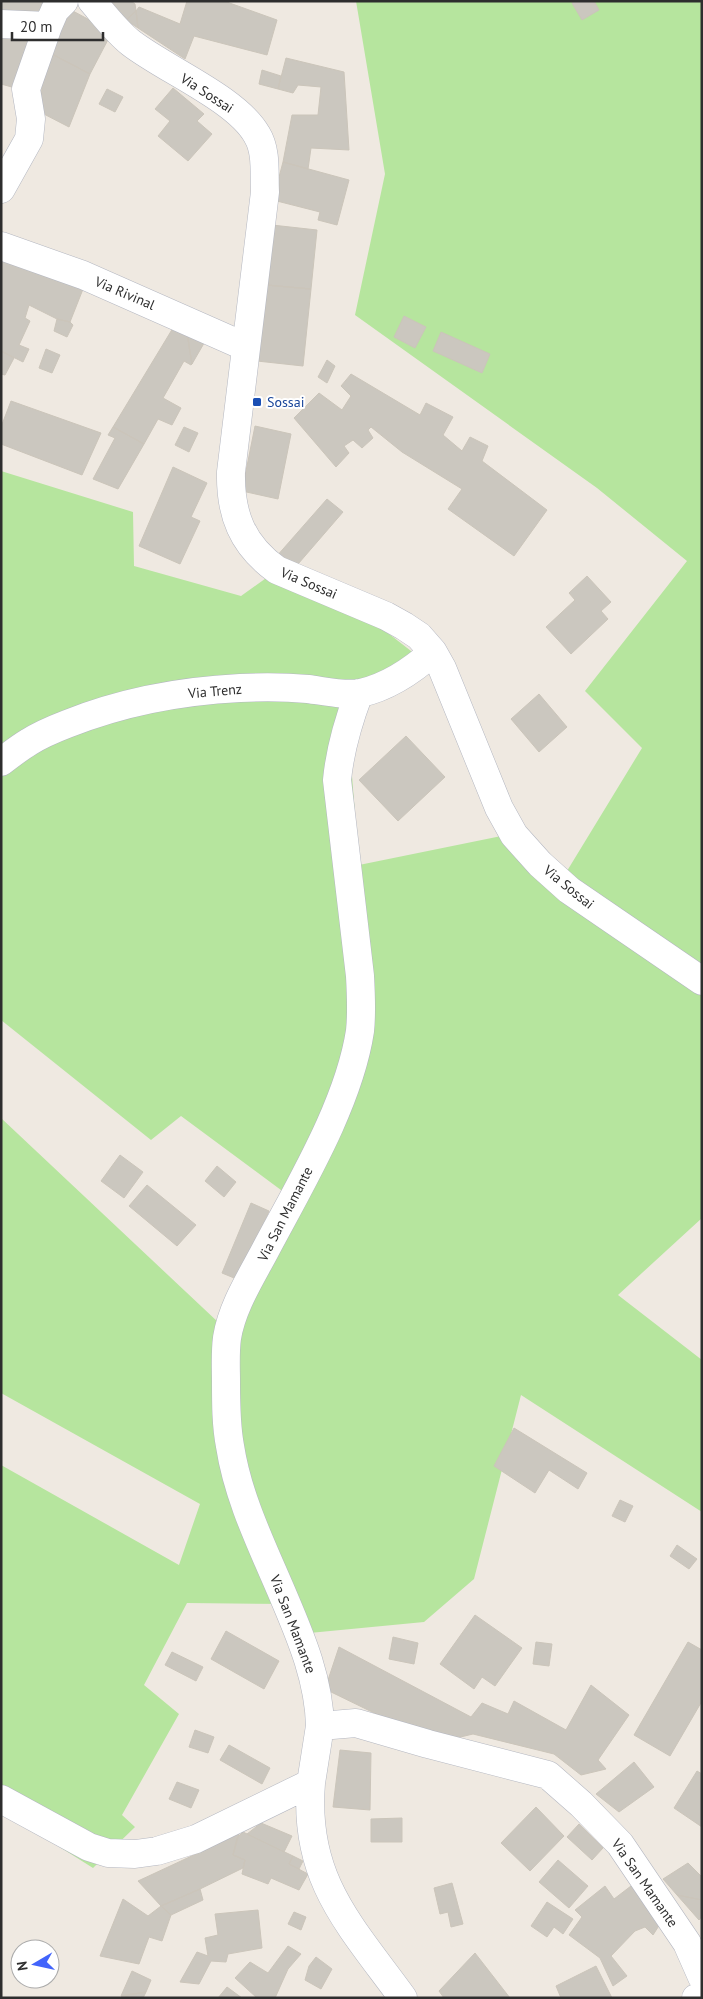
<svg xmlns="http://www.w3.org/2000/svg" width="703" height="1999" font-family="'PT Sans',sans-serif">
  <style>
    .green { fill: #b6e59e }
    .building { fill: #cbc7bf; stroke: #cbc5ba }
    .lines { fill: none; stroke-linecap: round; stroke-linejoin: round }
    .street-casing { stroke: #b4b7c1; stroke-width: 29 }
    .street { stroke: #fff; stroke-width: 28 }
    .transit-dot { fill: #1a4fb4; stroke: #fff; stroke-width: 2 }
    .labels { text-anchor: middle; stroke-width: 4; stroke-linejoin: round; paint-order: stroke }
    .street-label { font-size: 14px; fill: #2e2e2e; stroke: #fff }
    .transit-label { font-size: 14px; fill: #164399; stroke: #fff; text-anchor: start }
  </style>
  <rect width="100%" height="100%" fill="#efe9e1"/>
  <path class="green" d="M356 1H702V1218L618 1295 702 1360V1512L521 1395 474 1579 424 1622 299 1634 292 1604 187 1603 144 1685 179 1714 122 1815 135 1827 93 1868 1 1810V1465L179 1565 200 1504 1 1393V1118L219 1323 285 1193 181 1116 151 1140 1 1020V471L133 512 134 566 241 596 269 576 375 623 429 665 369 676 351 763 359 865 526 831 567 871 642 748 585 691 687 561 597 488 355 315 385 174Z"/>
  <path class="building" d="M1 1H47L41 20 1 12Z
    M111 1H131L135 4 136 11 126 20Z
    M187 1H224L277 20 267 55 194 36 185 59 138 28 136 11 139 7 180 24Z
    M575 1H594L599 10 582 20 572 3Z
    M71 10 112 32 90 74 48 52Z
    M136 11 138 28 126 20Z
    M1 32 38 35 19 89 1 84Z
    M48 52 90 74 69 127 40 112 42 87 39 83Z
    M286 58 344 72 349 150 311 148 308 169 283 162 292 115H318L321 87 298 85 293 93 278 89Z
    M262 70 281 76 278 89 259 84Z
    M173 88 204 114 197 121 212 134 188 161 158 136 170 121 155 109Z
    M107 89 123 97 115 112 99 104Z
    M283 162 349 180 337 225 318 220 320 212 273 200Z
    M272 225 317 230 311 289 266 285Z
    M1 254 85 284 70 322 57 319 29 305 25 318 30 321 19 345 29 349 23 362 1 351Z
    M266 285 311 289 303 366 257 361Z
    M404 316 426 327 415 348 394 337Z
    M57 319 70 322 73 325 67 337 54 331Z
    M176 323 186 327 192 364 191 365 184 361 163 398 181 408 172 425 158 419 144 444 113 427Z
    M186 327 207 338 192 364Z
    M441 332 490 354 482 373 433 351Z
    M46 349 60 355 52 373 39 368Z
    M1 351 14 358 5 375 1 374Z
    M327 360 335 366 327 383 318 377Z
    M351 374 420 415 426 403 453 417 443 435 462 451 470 437 488 446 482 461 547 510 514 556 448 509 462 489 402 452 371 427 368 430 373 438 362 448 353 440 344 446 349 453 336 467 294 418 319 393 342 410 351 396 341 386Z
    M11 401 101 433 82 475 1 444V427Z
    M255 426 291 434 278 499 242 491Z
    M113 427 144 444 118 489 93 479 115 438 108 435Z
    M184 427 198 433 189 452 175 445Z
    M173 467 207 483 191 517 200 521 180 564 139 546Z
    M327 499 343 512 292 571 276 557Z
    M587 576 611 602 601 611 608 619 571 654 546 627 575 600 569 593Z
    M539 694 567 727 539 752 511 719Z
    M406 736 445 777 398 821 359 780Z
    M120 1155 143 1172 124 1198 101 1181Z
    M217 1166 236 1182 224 1197 205 1181Z
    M147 1185 196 1225 177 1246 129 1206Z
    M251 1203 269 1211 239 1280 222 1273Z
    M514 1428 587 1473 578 1489 549 1470 535 1493 494 1466Z
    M620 1500 633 1506 625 1522 612 1516Z
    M677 1545 697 1559 689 1569 670 1556Z
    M475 1615 522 1648 495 1686 482 1677 474 1689 440 1664Z
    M226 1631 279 1661 264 1689 211 1659Z
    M393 1637 418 1643 414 1664 389 1659Z
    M536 1642 552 1644 549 1666 533 1664Z
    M688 1642 702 1650V1701L670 1756 634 1735Z
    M339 1647 471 1717 482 1703 508 1714 514 1701 566 1730 591 1685 629 1715 598 1760 606 1769 581 1775 554 1754 473 1734 452 1739 407 1729 325 1689Z
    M172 1652 203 1667 196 1681 165 1665Z
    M195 1730 214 1737 208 1753 189 1747Z
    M229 1745 270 1768 262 1784 220 1760Z
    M340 1750 371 1753 370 1810 333 1807Z
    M634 1762 654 1787 619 1812 596 1794Z
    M697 1771 702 1774V1827L674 1808Z
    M177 1782 199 1790 191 1808 169 1799Z
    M536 1807 564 1836 530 1871 501 1843Z
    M402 1818V1842H371V1819Z
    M261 1823 292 1836 284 1852 247 1834Z
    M579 1824 603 1848 592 1860 567 1837Z
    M243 1832 293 1856 289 1864 308 1874 299 1890 271 1878 268 1884 242 1874 245 1860 233 1855 237 1838Z
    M239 1834 233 1855 245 1860 243 1868 200 1889 161 1906 138 1881Z
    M293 1856 303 1861 299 1869 289 1864Z
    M558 1860 588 1886 569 1908 539 1882Z
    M688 1863 702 1877V1900L677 1895 663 1879Z
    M452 1883 463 1924 451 1927 448 1912 440 1914 434 1888Z
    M605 1886 614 1899 631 1886 660 1924 653 1935 645 1927 635 1931 611 1956 627 1976 613 1986 600 1958 569 1935 582 1917 575 1910Z
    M200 1889 203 1900 171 1915 161 1906Z
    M677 1895 702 1900V1916L699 1920Z
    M123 1899 148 1916 161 1906 171 1915 162 1941 149 1937 139 1964 100 1956Z
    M547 1902 573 1919 563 1934 554 1927 547 1937 531 1926Z
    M258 1910 262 1948 228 1954 226 1962 211 1961 199 1984 180 1982 197 1952 208 1956 205 1938 218 1935 215 1914Z
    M294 1912 306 1917 301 1930 288 1924Z
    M288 1946 301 1954 288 1969 275 1998H257L235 1978 250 1962 268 1973Z
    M475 1953 510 1998H444L439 1991Z
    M316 1957 332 1969 321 1989 305 1980 309 1966Z
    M596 1966 612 1998H561L556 1986Z
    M132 1971 151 1980 146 1992 121 1996Z
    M227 1987 242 1998H218Z
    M146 1992 143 1998 121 1996Z"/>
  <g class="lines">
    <defs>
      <path id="street" d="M92 1C104 15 117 32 131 43 166 70 237 99 257 135 267 151 264 174 265 192L231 472C230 514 242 545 277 570L386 616 404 626 419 636 433 652 442 668 499 808 514 835 540 864 569 890 702 981
        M1 24 48 26 55 10 64 1
        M1 189 29 139 31 119 26 89 48 26
        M1 246 83 275 246 347
        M1 762C10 755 19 748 29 742 40 735 54 729 67 724 122 702 180 691 240 688 263 687 285 687 308 689 324 691 345 696 361 693 387 687 413 670 433 652
        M320 1726C319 1681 302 1640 285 1600 264 1550 238 1499 230 1446 226 1425 226 1404 226 1382 226 1368 225 1353 227 1338 232 1306 252 1276 267 1247 301 1183 349 1103 360 1031 362 1013 361 994 360 976L337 780C340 749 348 722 359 693
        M311 1783C303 1879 350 1925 403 1998
        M1 1799 89 1847 108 1853 135 1854 157 1851 196 1839 311 1783 320 1726 356 1723 428 1744 548 1775 581 1804 620 1844 687 1943 702 1977
        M696 1998 702 1997"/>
    </defs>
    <use href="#street" class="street-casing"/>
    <use href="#street" class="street"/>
  </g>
  <rect class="transit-dot" x="252" y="397" width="10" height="10" rx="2.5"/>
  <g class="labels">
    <g class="street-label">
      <text transform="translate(207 93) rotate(33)" y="5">Via Sossai</text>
      <text transform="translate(125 293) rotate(23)" y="5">Via Rivinal</text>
      <text transform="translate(309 583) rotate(23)" y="5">Via Sossai</text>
      <text transform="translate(215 691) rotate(-5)" y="5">Via Trenz</text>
      <text transform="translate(569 887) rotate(39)" y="5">Via Sossai</text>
      <text transform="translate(285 1214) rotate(-63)" y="5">Via San Mamante</text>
      <text transform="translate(293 1624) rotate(69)" y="5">Via San Mamante</text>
      <text transform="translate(645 1883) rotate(55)" y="5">Via San Mamante</text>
    </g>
    <g class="transit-label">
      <text x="267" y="407">Sossai</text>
    </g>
  </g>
  <rect width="703" height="1999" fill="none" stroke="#2e2e2e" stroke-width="5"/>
  <g transform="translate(35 1964) rotate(261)"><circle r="24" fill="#ffffff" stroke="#ababab"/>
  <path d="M0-4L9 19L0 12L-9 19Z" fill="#4264fb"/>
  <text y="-8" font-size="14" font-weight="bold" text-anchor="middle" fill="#2e2e2e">N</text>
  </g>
  <path d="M12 32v8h91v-8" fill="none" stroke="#2e2e2e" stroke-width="2.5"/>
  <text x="20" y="32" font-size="15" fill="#2e2e2e" stroke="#ffffff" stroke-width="4" paint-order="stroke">20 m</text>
</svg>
